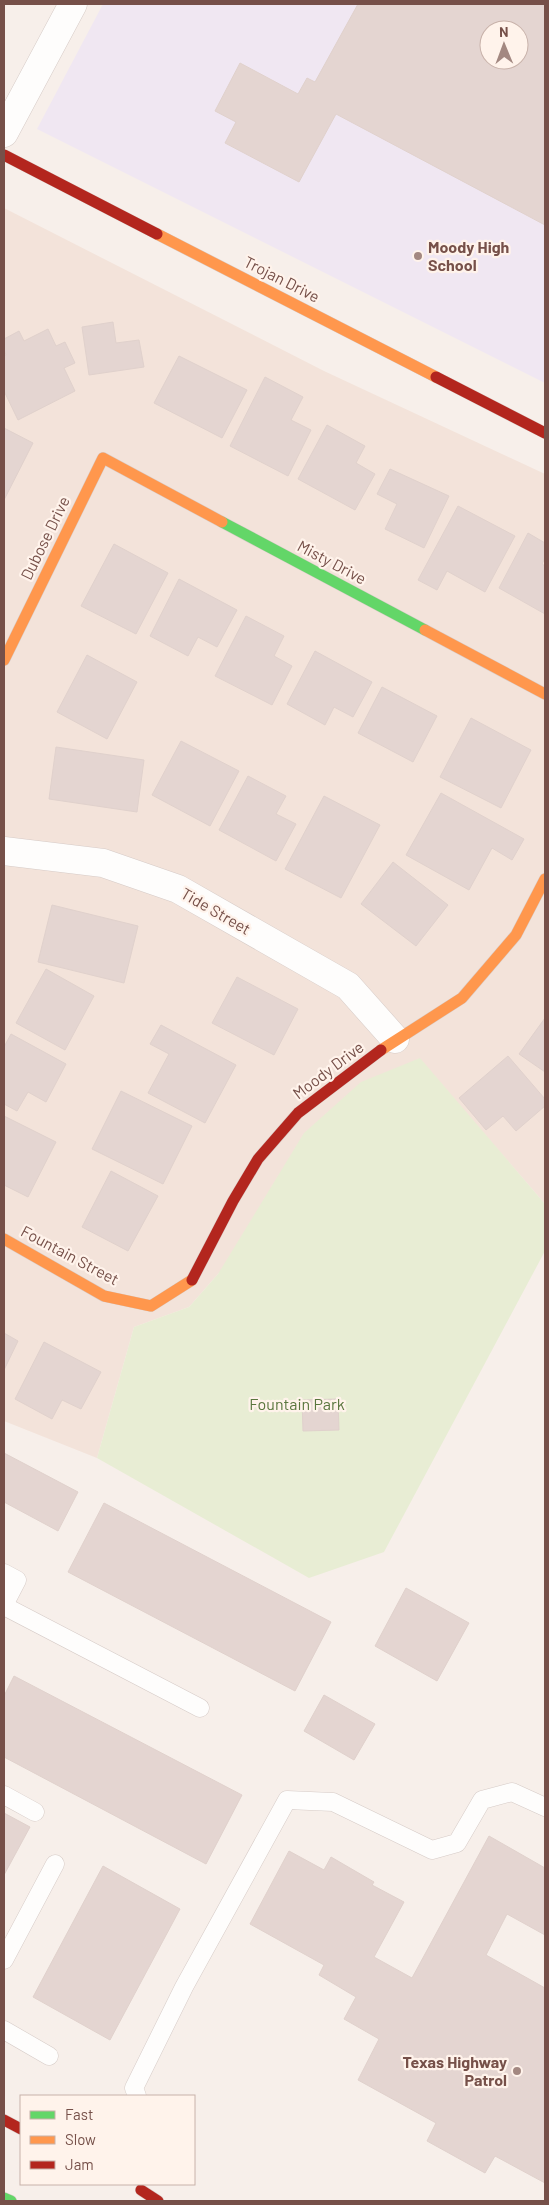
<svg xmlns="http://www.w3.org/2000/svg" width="549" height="2205" font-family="Barlow,sans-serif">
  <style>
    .residential { fill: #f3e3da }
    .education { fill: #f0e7f2; fill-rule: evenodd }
    .green { fill: #e8edd4 }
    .building { fill: #e4d5d1; stroke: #e0d1cc; fill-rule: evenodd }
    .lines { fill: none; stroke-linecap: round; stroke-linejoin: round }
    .lane-casing { stroke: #d6cbc7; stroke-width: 19 }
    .street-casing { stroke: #d6cbc7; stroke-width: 29 }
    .fast-casing { stroke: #d8ccc8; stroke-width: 12 }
    .slow-casing { stroke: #d8ccc8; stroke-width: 12 }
    .jam-casing { stroke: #d8ccc8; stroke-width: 12 }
    .lane { stroke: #fefdfc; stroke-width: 18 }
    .street { stroke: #fefdfc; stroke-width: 28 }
    .fast { stroke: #63d668; stroke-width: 11 }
    .slow { stroke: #ff974d; stroke-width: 11 }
    .jam { stroke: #b3261e; stroke-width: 11 }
    .poi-dot { fill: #a38881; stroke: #fff3eb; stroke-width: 2 }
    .labels { text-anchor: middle; stroke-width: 4.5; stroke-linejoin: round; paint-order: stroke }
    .poi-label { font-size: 16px; font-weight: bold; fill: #765049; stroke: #fff3eb; text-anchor: start }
    .street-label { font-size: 16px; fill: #765049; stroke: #fff3eb }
    .park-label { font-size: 16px; fill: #5a763e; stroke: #fff3eb }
  </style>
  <rect width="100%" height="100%" fill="#f7efea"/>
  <path class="residential" d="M4 208 324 371 545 474V1204L420 1059 218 1274 189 1307 134 1327 97 1458 4 1421Z"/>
  <path class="education" d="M103 4H545V383L37 129ZM489 30H519V60H489Z"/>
  <path class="green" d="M420 1058 545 1204V1251L384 1552 309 1578 97 1458 134 1327 189 1307 218 1274 304 1133 361 1082Z"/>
  <path class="building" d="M358 4H545V225L336 114 299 182 225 143 236 122 215 111 240 63 298 94 307 78 315 82ZM489 30H519V60H489Z
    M113 322 116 343 139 340 144 367 89 375 82 327Z
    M48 329 56 346 65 342 75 363 64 368 75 391 18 420 4 391V356L6 355 4 350V339L19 331 24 341Z
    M179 356 247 390 222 438 154 403Z
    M265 377 303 397 291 420 311 430 288 476 230 446Z
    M327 425 365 446 356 463 375 474 355 510 298 479Z
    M4 428 33 443 4 500Z
    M390 469 449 496 424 548 385 529 397 504 377 494Z
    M458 506 515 536 485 592 447 571 437 590 418 580Z
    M528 533 545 543V558L542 564 545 566V614L499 588Z
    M114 544 168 573 136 634 81 606Z
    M179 579 237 610 217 647 198 637 188 656 150 636Z
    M246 616 284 636 274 656 292 666 272 705 215 676Z
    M315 651 372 682 353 717 334 707 325 725 287 704Z
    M87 655 137 682 107 739 57 712Z
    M382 687 437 716 413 762 358 733Z
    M471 718 531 750 501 808 440 777Z
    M181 741 239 771 210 826 152 795Z
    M56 747 144 760 137 812 49 799Z
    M248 776 286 796 276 814 296 824 276 861 219 830Z
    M441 793 524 839 512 860 492 848 469 890 406 855Z
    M324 796 380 825 341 898 285 869Z
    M393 862 448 905 416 946 361 904Z
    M52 905 138 926 124 983 38 962Z
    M46 969 94 996 65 1050 16 1023Z
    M237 977 298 1009 274 1055 212 1023Z
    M545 1018V1072L519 1054Z
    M161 1025 236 1065 205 1123 148 1093 169 1054 150 1044Z
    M11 1034 66 1064 46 1102 28 1092 17 1111 4 1104V1047Z
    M508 1056 545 1099V1106L516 1131 503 1116 486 1130 459 1098Z
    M121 1091 192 1126 163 1184 92 1149Z
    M4 1116 56 1142 28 1197 4 1185Z
    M111 1171 158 1196 128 1251 82 1227Z
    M4 1333 18 1341 4 1370Z
    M44 1342 101 1372 81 1409 62 1400 52 1419 15 1399Z
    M338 1399 339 1430 303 1431 302 1400Z
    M4 1453 78 1492 58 1531 4 1502Z
    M104 1503 331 1622 295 1691 68 1572Z
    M406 1588 469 1623 437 1681 375 1646Z
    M14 1676 242 1795 206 1864 4 1757V1696Z
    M324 1695 375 1724 354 1760 304 1731Z
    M4 1813 30 1827 4 1875Z
    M489 1836 545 1868V1935L507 1914 486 1955 545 1988V2183L495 2156 485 2173 427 2141 436 2123 358 2080 379 2039 344 2019 356 1997 319 1975 324 1965 250 1924 289 1851 324 1870 331 1857 374 1882 372 1885 404 1902 374 1957 412 1978Z
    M103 1866 180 1909 110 2040 33 1997Z"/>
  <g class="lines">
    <defs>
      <path id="lane" d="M4 1573 17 1580 4 1605
        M4 1606 200 1708
        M4 1795 35 1812
        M4 1960 55 1864
        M4 2030 49 2056
        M137 2096 134 2088 184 1987 287 1800 333 1802 432 1850 457 1843 482 1800 512 1792 545 1807"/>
      <path id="street" d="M4 133 73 4
        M4 851 103 863 178 889 348 986 395 1039"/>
      <path id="fast" d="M222 522 425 630
        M4 2198 11 2201"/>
      <path id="slow" d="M157 234 436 377
        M425 630 545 694
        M4 660 103 458 222 522
        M381 1050 462 998 516 935 545 879
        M4 1239 104 1296 151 1306 192 1280"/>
      <path id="jam" d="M4 155 157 234
        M436 377 545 433
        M192 1280 233 1201 258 1159 298 1113 381 1050
        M4 2120 21 2129
        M141 2190 158 2201"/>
    </defs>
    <use href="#lane" class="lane-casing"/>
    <use href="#street" class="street-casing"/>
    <use href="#fast" class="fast-casing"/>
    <use href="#slow" class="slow-casing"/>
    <use href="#jam" class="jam-casing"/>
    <use href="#lane" class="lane"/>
    <use href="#street" class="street"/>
    <use href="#fast" class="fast"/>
    <use href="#slow" class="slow"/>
    <use href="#jam" class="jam"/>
  </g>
  <g class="poi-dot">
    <circle cx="418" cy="256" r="5"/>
    <circle cx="517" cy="2071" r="5"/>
  </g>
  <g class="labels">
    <g class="poi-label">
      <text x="428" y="253">Moody High<tspan x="428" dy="18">School</tspan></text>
      <text x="507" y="2068" text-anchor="end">Texas Highway<tspan x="507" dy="18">Patrol</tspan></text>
    </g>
    <g class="street-label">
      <text transform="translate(282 279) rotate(27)" y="6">Trojan Drive</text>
      <text transform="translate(45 538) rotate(-64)" y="6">Dubose Drive</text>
      <text transform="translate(332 562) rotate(28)" y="6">Misty Drive</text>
      <text transform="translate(216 911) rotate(30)" y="6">Tide Street</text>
      <text transform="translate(328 1070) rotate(-37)" y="6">Moody Drive</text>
      <text transform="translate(70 1255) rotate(28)" y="6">Fountain Street</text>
    </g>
    <g class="park-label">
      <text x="297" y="1410">Fountain Park</text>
    </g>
  </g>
  <rect width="549" height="2205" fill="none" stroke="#765049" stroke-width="10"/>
  <rect x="20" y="2095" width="175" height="90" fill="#fff3eb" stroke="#c8b2aa"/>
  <rect x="30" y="2111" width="25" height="8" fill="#63d668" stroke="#c8b2aa"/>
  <text x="65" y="2120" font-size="15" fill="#765049">Fast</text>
  <rect x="30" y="2136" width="25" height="8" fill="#ff974d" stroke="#c8b2aa"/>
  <text x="65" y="2145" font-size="15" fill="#765049">Slow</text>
  <rect x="30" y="2161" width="25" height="8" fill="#b3261e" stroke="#c8b2aa"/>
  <text x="65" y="2170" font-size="15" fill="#765049">Jam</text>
  <g transform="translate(504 45) rotate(359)"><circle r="24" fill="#fff3eb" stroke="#c8b2aa"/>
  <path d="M0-4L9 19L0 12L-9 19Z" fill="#a38881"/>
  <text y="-8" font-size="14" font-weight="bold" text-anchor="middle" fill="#765049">N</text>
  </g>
</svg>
